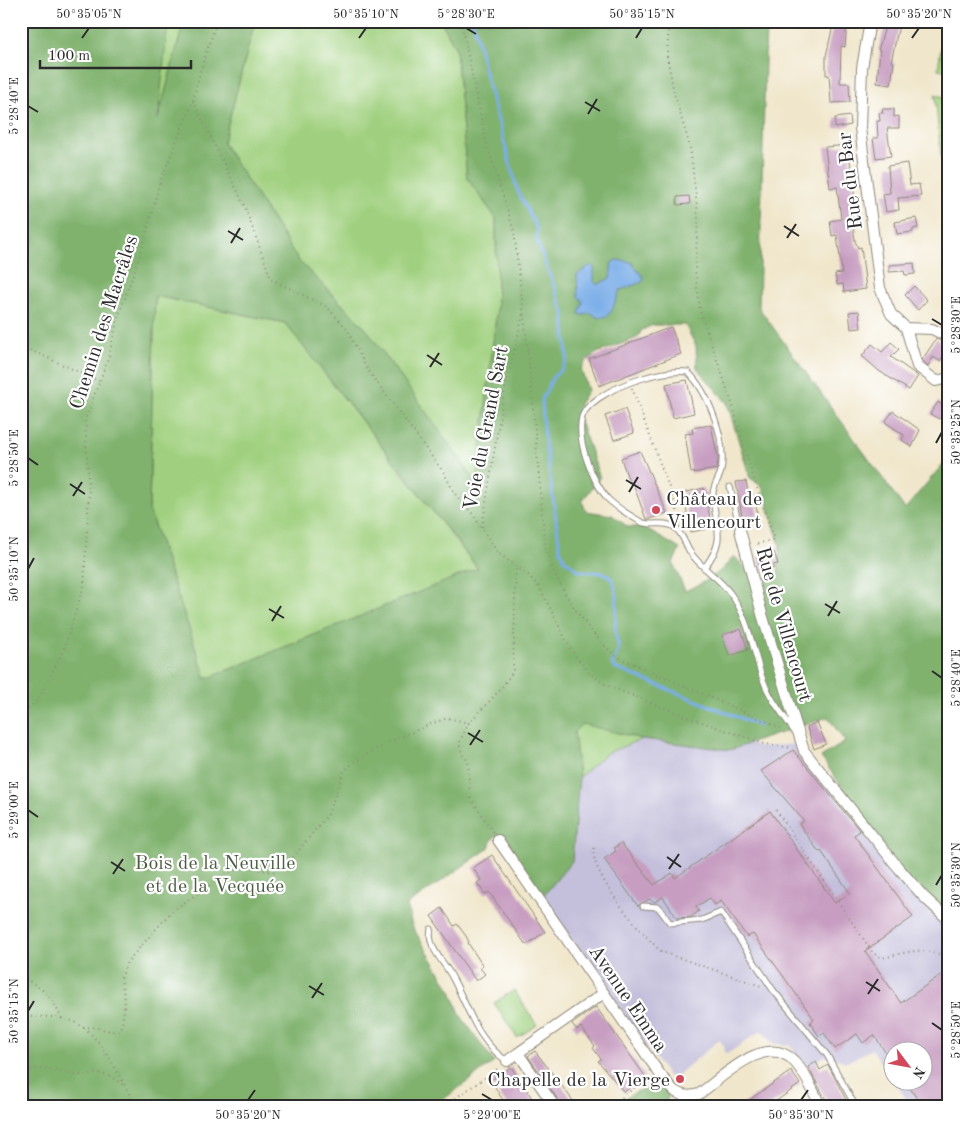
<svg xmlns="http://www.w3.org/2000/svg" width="970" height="1128" font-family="'Old Standard TT',serif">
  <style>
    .industrial { fill: #c4c0db }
    .green { fill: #a0d07f; stroke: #667e55 }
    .forest { fill: #80b26e; stroke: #566e4c; fill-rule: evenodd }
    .water { fill: #7baee8; stroke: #536c8a }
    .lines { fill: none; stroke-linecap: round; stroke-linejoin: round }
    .stream { stroke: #7baee8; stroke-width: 3 }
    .building { fill: #c79ec1 }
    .service-casing { stroke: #8e887b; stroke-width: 7 }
    .minor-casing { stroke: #8e887b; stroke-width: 12 }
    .path { stroke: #8e887b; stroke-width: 2; stroke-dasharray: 1 4; stroke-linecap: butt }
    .service { stroke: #fff; stroke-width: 5 }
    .minor { stroke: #fff; stroke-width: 10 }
    .ticks { fill: none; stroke: #2b2b2b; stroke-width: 2 }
    .poi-dot { fill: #d1495b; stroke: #fff; stroke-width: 2 }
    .labels { text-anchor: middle; stroke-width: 4.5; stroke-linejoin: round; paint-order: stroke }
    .street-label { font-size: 20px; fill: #2b2b2b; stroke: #fff }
    .poi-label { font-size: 20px; fill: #2b2b2b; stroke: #fff; text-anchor: start }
    .park-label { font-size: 20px; fill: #4e5d44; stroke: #fff }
    .neatline { fill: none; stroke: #2b2b2b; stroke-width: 2 }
    .ticks-label { font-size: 12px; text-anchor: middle; fill: #2b2b2b }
  </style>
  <rect width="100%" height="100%" fill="#fff"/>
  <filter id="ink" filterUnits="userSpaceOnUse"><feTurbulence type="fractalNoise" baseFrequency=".02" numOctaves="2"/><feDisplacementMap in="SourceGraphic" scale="10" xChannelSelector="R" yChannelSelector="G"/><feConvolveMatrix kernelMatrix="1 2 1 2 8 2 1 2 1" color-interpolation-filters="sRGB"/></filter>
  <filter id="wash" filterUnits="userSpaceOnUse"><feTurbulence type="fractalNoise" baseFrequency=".0096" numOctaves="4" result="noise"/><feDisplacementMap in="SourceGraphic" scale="20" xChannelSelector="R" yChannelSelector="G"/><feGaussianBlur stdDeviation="1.12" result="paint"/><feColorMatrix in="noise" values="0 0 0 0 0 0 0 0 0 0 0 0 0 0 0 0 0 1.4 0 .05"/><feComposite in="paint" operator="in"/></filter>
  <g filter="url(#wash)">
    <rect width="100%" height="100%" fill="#f0e6cb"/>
    <path class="industrial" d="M669 717 762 747 794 744 908 888 949 925V1107H912L894 1081 922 1080V1050H892V1078L872 1049 847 1062 824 1056 808 1067 789 1045 774 1044 761 1031 727 1054 723 1050 725 1047 719 1040 680 1073 676 1081 667 1075 511 853 579 777 607 753 655 734Z"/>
    <path class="green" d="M168 21H184L157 123Z
      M255 21H441L456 49 467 178 496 218 497 308 477 484 367 330 299 261 223 143Z
      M945 21H949V71L938 69Z
      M935 95 949 98V238Z
      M155 296 285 323 478 569 206 679 149 510Z
      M582 723 642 739 607 753 579 777 574 732Z
      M514 990 537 1025 517 1038 494 1003Z"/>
    <path class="forest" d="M21 21H168L158 119 184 21H255L223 143 299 261 367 330 477 483 497 308 496 218 467 178 456 49 441 21H766L759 308 905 509 949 457V926L924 904 821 757 845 742 828 717 730 750 642 739 582 724 574 732 579 777 572 861 544 895 499 834 492 839 489 848 407 905 412 926 451 991 461 1016 494 1062 433 1107H21ZM155 296 285 323 478 568 206 679 149 510ZM653 325H685L696 346 697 368 727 403 750 478 762 486 780 545 778 574 758 581 734 556C720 574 706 582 685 591L673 563 680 549 643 527H628L612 515 586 511 582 501 600 478 578 415 579 404 588 390 581 369 586 361 597 353 637 338 642 330Z
      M650 1085 663 1086 669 1095 666 1103 660 1107H614L621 1100Z"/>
    <path class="water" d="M616 260 631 262 644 278 642 282 620 290 612 310 607 316 599 318 589 312 585 315 579 314 583 302 578 296 577 275 591 265 594 267V281L597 285 610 278 612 263Z"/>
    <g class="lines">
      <path class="stream" d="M473 21 486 77 518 192 537 229V241L564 313 567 359 562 369 553 377 542 399 543 426 560 549 564 559 579 571 604 573 613 580 617 596 615 631 619 649 612 664 615 668 760 726"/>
    </g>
    <g id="blocks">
      <path class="building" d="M834 21 847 22 845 47 841 46 840 83H849L850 102 831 103 829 75H826V56Z
        M887 21H900L891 62H894L891 85 877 83 880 50H878Z
        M882 109H894V117L899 116V128H887L891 156 876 158 873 138H878L877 121H880L879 113H883Z
        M850 116 851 125 835 128V118Z
        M848 145 856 209H851L855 241 858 248 861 247 866 289 844 292 843 284 837 285 835 274 842 273 837 235 832 236 830 221 841 219 837 187 830 188 825 147Z
        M907 163 910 185 919 184 921 196 898 198 899 210 886 212 883 194 890 193 888 166Z
        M689 196 690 204 677 205V197Z
        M916 218 918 228 913 229V232L897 234 895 222Z
        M914 263 915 274 905 275 904 271 889 272V265Z
        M914 286 927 300 918 310 905 295Z
        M859 311 861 328 851 329 849 312Z
        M671 327 681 354 599 386 589 359Z
        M936 339 949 344V347L940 361 933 357 928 366 922 360Z
        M891 342 899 349 891 357 918 376 909 390 879 371 862 356 872 344 882 352Z
        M687 380 694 413 673 418 666 384Z
        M938 402 947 408 939 419 930 414Z
        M625 409 634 433 614 440 605 416Z
        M893 411 920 430 912 447 902 440 904 435 885 422Z
        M711 425 718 458 717 469 691 473 685 434 693 433 692 428Z
        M640 451 667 513 649 519H646L632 481 629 482 621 458Z
        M746 481 749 497 755 496 758 520 743 522 736 482Z
        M704 488 712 528 691 532 683 493Z
        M774 552 778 564 773 565 774 568 761 572 757 557Z
        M741 629 748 650 729 656 722 635Z
        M817 722 826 744 814 749 807 727Z
        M793 750 860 831 854 835 913 917 865 951 901 1003 949 969V1095L934 1107H922L905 1080H922V1050H892V1062L874 1035 863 1043 857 1034 835 1049 824 1033 819 1036 810 1023 814 1019 753 934 747 937 721 901 715 905 710 898 696 907 699 911 691 917 677 918 663 897 655 902 649 899 638 906 604 859 616 851 614 848 621 843 654 885 672 873 675 878 770 811 835 903 850 893 821 851 819 852 799 824 804 821 761 771Z
        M492 855 545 932 526 945 489 892 485 894 477 883 481 880 473 868Z
        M442 908 454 926 457 924 466 936 469 942 468 943 483 966 480 968 485 974 476 981 431 916Z
        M596 1007 645 1076 624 1092 598 1061 601 1059 593 1048 595 1046 581 1027 577 1030 572 1024Z
        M535 1051 555 1077 578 1107H563L528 1056Z
        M816 1062 820 1070 828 1065 834 1076 846 1100 839 1104 840 1107H830L808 1067Z
        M511 1067 524 1086 538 1107H509L501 1097 491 1080Z
        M791 1071 800 1084 782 1097 767 1107H739Z"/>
    </g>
  </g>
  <g filter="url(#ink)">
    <use href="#blocks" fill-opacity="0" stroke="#8e887b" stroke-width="1"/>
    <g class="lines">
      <defs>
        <path id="service" d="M730 487 740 530
          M704 568C728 538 715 528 713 496 712 486 719 480 721 471 727 441 709 393 688 372 663 369 621 383 599 398 592 403 585 408 582 417 576 441 592 480 607 498 615 507 631 516 641 522 651 527 664 520 674 527 682 532 685 544 690 552 701 568 719 578 730 593 749 618 752 647 762 677 769 698 782 713 794 731
          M643 906 658 907 670 923 702 920 721 912 773 990 827 1055 856 1107
          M431 929C426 946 445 963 452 977 468 1006 477 1042 507 1061"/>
        <path id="minor" d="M870 21 862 68 860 128 880 288 891 314 906 328 917 366 936 381 949 378
          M906 328 932 329 949 337
          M740 530 762 614 804 751 897 866 923 896 949 920
          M498 840 657 1070C669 1086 677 1101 699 1094 723 1077 766 1032 794 1061 806 1074 813 1091 821 1107
          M507 1061 518 1053
          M555 1107 518 1053 604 993"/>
      </defs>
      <use href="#service" class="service-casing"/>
      <use href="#minor" class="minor-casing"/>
      <path class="path" d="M461 21 485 138 514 231 529 360 545 546C554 583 587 632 616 656L783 729
        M669 21 667 56 674 93 690 147 697 205 698 220 695 270 700 311 732 403 749 464 774 539 754 545
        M193 101 245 207 271 279 327 307 347 329 367 369 444 473 455 494 472 513 498 553 528 575 540 588 571 650 590 674 606 685 690 718 765 744 793 748
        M21 346 99 381
        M632 388 676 506 677 520
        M482 527 503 398 523 314
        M21 715 38 700 64 649 84 585 89 494 85 420 108 359 118 317 142 249 160 182 193 101 201 68 217 21
        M776 810 873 953 882 958C909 952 923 945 949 959
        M493 832 470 797 468 761 462 754 459 743 469 723 500 690 513 671 516 566
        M594 848C588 872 643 936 662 952L761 986
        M21 976C46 992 49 992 62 1019
        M21 1017C37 1017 57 1015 72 1021 101 1032 121 1080 136 1107
        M83 1028C97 1025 105 1032 118 1031L122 1025 125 1001 121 979 127 962 171 912 228 872 246 867 273 872 286 866 328 814 344 771 354 762 385 744 433 723 448 718 469 723
        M21 1074C43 1064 50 1070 71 1074 97 1079 95 1064 123 1085
        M443 1107 500 1067
        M610 1107 649 1076
        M944 1107 949 1102"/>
      <use href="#service" class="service"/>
      <use href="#minor" class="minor"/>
    </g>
  </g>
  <path class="ticks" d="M466 28 476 34M82 38 89 28M359 38 366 28M636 38 642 28M912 38 919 28M585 102 600 111M28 106 38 112M588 114 597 99M784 226 799 236M228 231 243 240M787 238 796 224M231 243 240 228M932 319 942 325M427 355 442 365M430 367 439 353M936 443 942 432M28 458 38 465M626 480 641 489M70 484 85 494M629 492 638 477M73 496 82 482M28 569 34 558M825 604 840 613M269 609 284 618M828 616 837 601M272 621 281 606M932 671 942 678M468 733 483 742M470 745 480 730M28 810 38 817M667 857 681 867M111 862 125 871M669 869 679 854M113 874 123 859M936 885 942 875M866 982 880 991M309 986 324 995M868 994 878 979M312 998 322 983M28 1011 34 1001M932 1023 942 1030M482 1094 492 1100M248 1100 255 1090M801 1100 808 1090"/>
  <g class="poi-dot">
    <circle cx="656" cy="510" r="5"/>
    <circle cx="680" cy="1079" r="5"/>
  </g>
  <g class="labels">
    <g class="street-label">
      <text transform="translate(849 181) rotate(-97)" y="7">Rue du Bar</text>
      <text transform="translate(103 322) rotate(-72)" y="7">Chemin des Macrâles</text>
      <text transform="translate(485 428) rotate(-79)" y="7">Voie du Grand Sart</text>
      <text transform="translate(785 624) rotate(74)" y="7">Rue de Villencourt</text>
      <text transform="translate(629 998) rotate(56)" y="7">Avenue Emma</text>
    </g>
    <g class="poi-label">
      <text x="666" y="505">Château de<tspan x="666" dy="23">Villencourt</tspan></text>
      <text x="670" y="1086" text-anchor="end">Chapelle de la Vierge</text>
    </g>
    <g class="park-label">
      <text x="215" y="869">Bois de la Neuville<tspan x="215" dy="23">et de la Vecquée</tspan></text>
    </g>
  </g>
  <rect width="970" height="1128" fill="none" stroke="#fff" stroke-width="55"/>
  <g transform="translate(908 1066) rotate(122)"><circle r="24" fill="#ffffff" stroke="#aaaaaa"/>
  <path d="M0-4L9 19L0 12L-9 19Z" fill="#d1495b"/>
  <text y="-8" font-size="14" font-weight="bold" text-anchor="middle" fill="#2b2b2b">N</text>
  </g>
  <path d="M40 60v8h151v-8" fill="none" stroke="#2b2b2b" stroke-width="2.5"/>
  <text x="48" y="60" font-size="15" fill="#2b2b2b" stroke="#ffffff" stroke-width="4" paint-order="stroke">100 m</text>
  <rect x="28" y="28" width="914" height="1072" class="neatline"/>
  <g class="ticks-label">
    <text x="89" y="18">50°35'05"N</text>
    <text x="366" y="18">50°35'10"N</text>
    <text x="466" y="18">5°28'30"E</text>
    <text x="642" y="18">50°35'15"N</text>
    <text x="919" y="18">50°35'20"N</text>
    <text transform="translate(14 106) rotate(-90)" y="4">5°28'40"E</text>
    <text transform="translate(956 325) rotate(-90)" y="4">5°28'30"E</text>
    <text transform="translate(956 432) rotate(-90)" y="4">50°35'25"N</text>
    <text transform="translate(14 458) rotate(-90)" y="4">5°28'50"E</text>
    <text transform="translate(14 569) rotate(-90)" y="4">50°35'10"N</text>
    <text transform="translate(956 678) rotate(-90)" y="4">5°28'40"E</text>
    <text transform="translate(14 810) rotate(-90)" y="4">5°29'00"E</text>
    <text transform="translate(956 875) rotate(-90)" y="4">50°35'30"N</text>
    <text transform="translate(14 1011) rotate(-90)" y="4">50°35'15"N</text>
    <text transform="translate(956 1030) rotate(-90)" y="4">5°28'50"E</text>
    <text x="248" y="1119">50°35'20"N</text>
    <text x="492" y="1119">5°29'00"E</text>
    <text x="801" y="1119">50°35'30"N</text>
  </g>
</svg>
